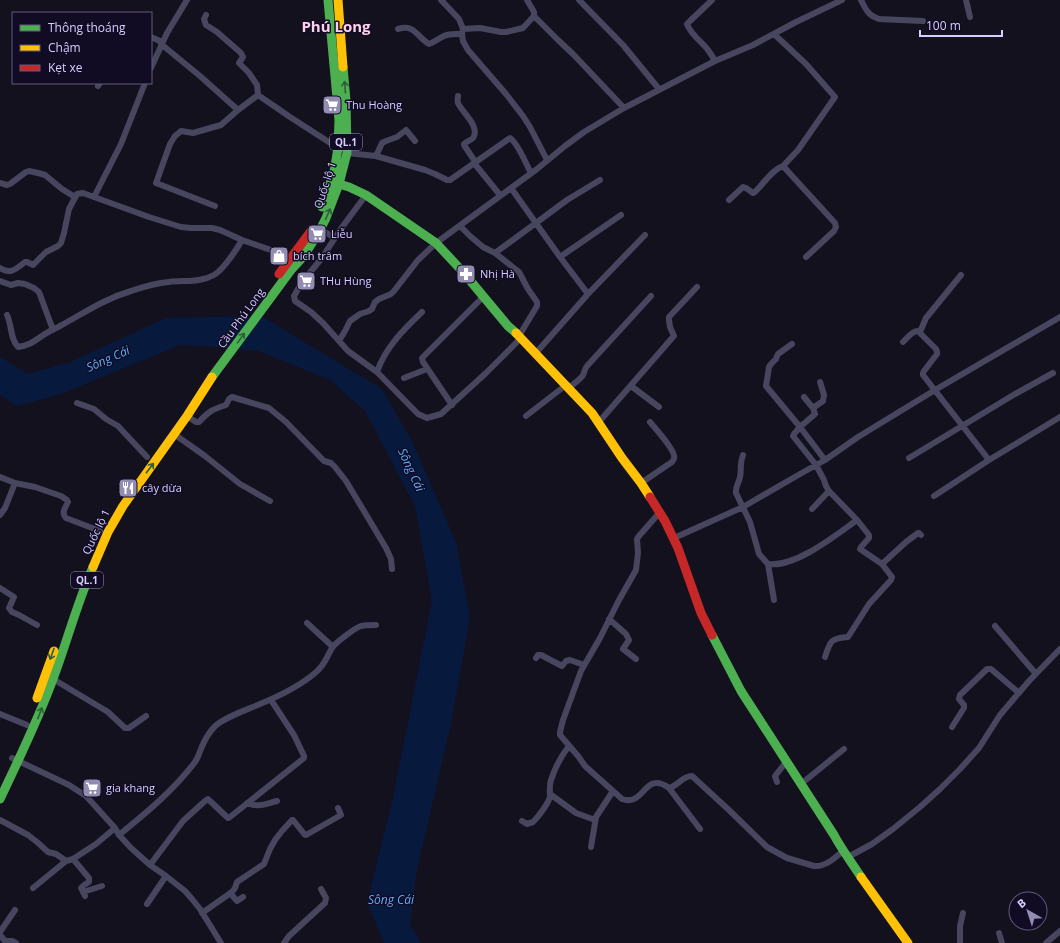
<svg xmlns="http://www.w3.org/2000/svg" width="1060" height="943" font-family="'Open Sans',sans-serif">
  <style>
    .water { fill: #08193e }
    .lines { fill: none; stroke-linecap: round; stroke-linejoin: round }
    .street { stroke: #48465f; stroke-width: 6 }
    .fast { stroke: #4caf50; stroke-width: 9 }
    .slow { stroke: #ffc107; stroke-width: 9 }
    .jam { stroke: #c62828; stroke-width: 9 }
    .oneway { stroke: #2e5e3a }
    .labels { text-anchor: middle; stroke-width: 3; stroke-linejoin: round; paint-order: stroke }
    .shield { fill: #110c23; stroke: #9b94bd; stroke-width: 1 }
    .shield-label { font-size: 10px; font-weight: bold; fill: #d6ceff }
    .poi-label { font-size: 11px; fill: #d6ceff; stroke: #110c23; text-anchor: start }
    .street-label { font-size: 11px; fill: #d6ceff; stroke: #110c23 }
    .water-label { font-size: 12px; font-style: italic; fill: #5cadff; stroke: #110c23 }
    .district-label { font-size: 15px; font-weight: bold; fill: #ffd0ec; stroke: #110c23 }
  </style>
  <rect width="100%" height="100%" fill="#14111e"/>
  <path class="water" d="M261 316 382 389 413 443 456 542 470 617 451 724 417 870 410 925 421 943H384L367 903 392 802 432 601 415 506 365 411 330 380 259 351 203 346 180 345 61 394 17 406 0 395V357L28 374 70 362 166 318Z"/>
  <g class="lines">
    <path class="street" d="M441 0 459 19 463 29 462 34 463 41 468 50 506 94 523 116 530 127 547 160
      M579 0 623 45 659 89
      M712 0 690 21 687 24C691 35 701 41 708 50 710 53 713 57 715 61
      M861 0C866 10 868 15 879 19L923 21
      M966 0 970 17
      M206 15 204 19 206 25 217 32 241 53 243 57 239 63 249 73 257 85 258 95
      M534 16 558 40 573 54 624 108
      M398 29C415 24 416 36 429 44 435 42 439 38 444 36 450 33 456 34 462 34
      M463 29 480 28 501 32H506L523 28 534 16V12L527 0
      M774 34 806 64 835 97 798 150 783 166 835 223 836 227 834 231 806 257
      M151 37 162 42
      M161 44 200 76 238 110
      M151 68 167 33 187 0
      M98 86 100 83
      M458 96C458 98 457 101 458 103 461 111 479 125 474 136 473 140 467 141 464 144V145L476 163
      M347 153 376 156 425 170 435 174 447 180H450L510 138C518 143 526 164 531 173
      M376 156 382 143 386 141 397 137 406 130 415 141
      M474 163 500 195
      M0 183 7 185 10 184 26 172 29 171 38 173 45 175 62 189 75 197
      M511 188 560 257 588 294
      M366 195 340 230 322 258 302 282 294 296 295 301 311 312 323 323 348 351 377 372 418 414 427 418 441 414 486 373 521 338
      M94 197 121 144 145 83
      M729 200 743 187 746 188 753 193 755 192C763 184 772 170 783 166
      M215 206 156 183 170 144 175 136 181 131 193 133 221 125 238 110 258 95 290 117 338 148
      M460 226 470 236 483 247 495 253 519 272 528 289 537 302V306L519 336
      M320 229 335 238
      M495 253 536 223 567 200 600 180
      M560 257 621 215
      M0 268C11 275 16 269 25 262H27L33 265 46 252 58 246 61 243 64 233 69 209 77 194 83 193 149 217 181 227 191 228H212L220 230 242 240 291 257
      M0 281 11 285 18 283 25 284 34 288 39 292 53 330
      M7 315C12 325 10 339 18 347 33 345 37 338 50 331 53 329 57 328 60 326 84 313 104 299 131 291 143 287 156 283 169 282 184 280 200 283 214 275 223 270 237 249 242 240
      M920 332 926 318 961 275
      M339 341 345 331 350 321 360 314 369 311 372 309 375 302 379 299 391 294 394 291 418 260 436 243 537 169 565 146 584 132 624 108 715 61 753 45 796 22 842 0
      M903 342C907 338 912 331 918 331L936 349 937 352V354L924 371 923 373V375L989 460
      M792 344 778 354 777 356 776 359 771 364 769 367 766 386 800 427 794 434 793 436 816 465 824 480 826 486 829 491 812 509
      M535 354 588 294 645 235
      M377 372C385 348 404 329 422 312
      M404 378 427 369
      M631 386 659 407
      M569 388C573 384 580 380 583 375 585 371 584 370 587 366L651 296
      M804 397 813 408 815 414 800 427 825 460
      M77 403 94 409 106 419 118 426 147 457
      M452 405 423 362 422 358 483 297
      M813 408 823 401 824 395 820 382
      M187 416 196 422H199C209 411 213 409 226 405L229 399 232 397 269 408 286 422 324 461 331 463 335 467 346 481 386 548 391 559 392 569
      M526 416 566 385
      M598 423 673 337 674 336 670 327 669 320V317L697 287
      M174 434 205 456 240 484 270 501
      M743 455C739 465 742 468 740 477 739 483 735 487 736 493L750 522 759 554 768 564C795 568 836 535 857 520
      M909 458 1015 394 1053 373
      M0 477 15 483 35 487 61 496 67 500 68 502C65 508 61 513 66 518L100 531
      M641 483 672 462C673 460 675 459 674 456 674 449 655 428 650 422
      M934 496 989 460 1060 417
      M660 512 639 536 637 539 638 553 636 570 619 600 600 638 581 671 563 720 560 732V735L578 756 585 766 622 799C645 807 644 770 669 788 678 786 682 776 692 776L730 811 767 847 787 858 814 866C825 867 835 858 843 851
      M0 515 5 508 15 483
      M674 538 743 507 793 478 825 460 858 437 935 390 1060 317
      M768 564 774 600
      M882 564 906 542 918 533H919L921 535
      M0 588 14 597 9 608 12 612 19 615 37 625
      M609 619 626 634 629 640 623 649 636 659
      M307 623 333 647
      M995 626 1036 674
      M825 657C830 641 831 638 848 637L869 604 891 580 892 577 882 564 860 549 861 547 869 538V535L857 520 829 491
      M536 658 538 655H541L562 666 566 661 570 660 584 665
      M53 679 108 712 125 728H129L146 716
      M0 714 27 725
      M952 727 964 708V705L959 699 960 695 987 669H991L1019 693
      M12 758 69 785 86 796 115 828 119 835 131 848 150 865 166 876 185 891 192 899 200 909 221 943
      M777 782 775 776 787 761
      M801 784 844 749
      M669 788 700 829
      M550 794 576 813 595 820
      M247 803C259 808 265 804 277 801
      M0 820 28 835 37 842 48 852 56 854 66 861 73 859 96 844 115 828
      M522 821 527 824C529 823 531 823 533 822 537 818 551 801 550 795 550 790 549 786 551 780 555 768 561 756 569 746
      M119 835C146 813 174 790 195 762 197 759 198 757 199 754 203 743 209 730 219 723 231 715 246 710 260 704 277 697 301 685 315 673 325 665 326 658 332 648 335 643 355 628 361 626 366 625 371 625 376 625
      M591 847 596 817 613 791
      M848 857 872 844 893 829 920 807 940 789 960 769 979 748 1000 715 1029 681 1060 649
      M73 859 89 878V882L84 885 81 888 85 896
      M150 865 183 821 205 801 208 799 210 801 228 818 230 817 304 758V756L294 735 271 700
      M33 888 66 861
      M83 892 102 886
      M230 893 237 901 243 897
      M147 904 166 876
      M202 913 232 892 235 888 237 882 264 864 270 849 275 840 282 831 292 820H293L305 835H306L341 815 338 808
      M0 932 15 910
      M999 933 1002 943
      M0 935 5 941H12L16 943
      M284 943 289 936 325 903 326 898 321 889
      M960 943V926L963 913
      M1046 943 1060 931"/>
    <path class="fast" d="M339 184 349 187 366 195 436 243 463 272 508 326 516 333
      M322 207 334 172 338 148 339 120 328 0
      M212 377 291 270 303 257 319 232 326 218 339 184 347 153 346 101 343 67
      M712 635 741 691 834 835C842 850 852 863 861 877
      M0 799C19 759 38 720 53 679 67 642 77 603 93 567"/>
    <path class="slow" d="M338 0 343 67
      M516 333 592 413 622 458 641 483 650 497
      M93 567 108 532 123 506 187 416 212 377
      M37 698 54 651
      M861 877 908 943"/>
    <path class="jam" d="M279 274 311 231
      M650 497 665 521 678 548 701 613 712 635"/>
  </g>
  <defs><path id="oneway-shaft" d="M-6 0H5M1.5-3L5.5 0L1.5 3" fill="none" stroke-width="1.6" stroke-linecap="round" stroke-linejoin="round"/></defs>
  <g class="oneway">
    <use href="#oneway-shaft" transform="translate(345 87) rotate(-94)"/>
    <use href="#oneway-shaft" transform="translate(328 214) rotate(-66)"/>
    <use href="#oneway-shaft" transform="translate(241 338) rotate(-54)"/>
    <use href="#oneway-shaft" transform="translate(150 468) rotate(-53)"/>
    <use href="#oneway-shaft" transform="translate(52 654) rotate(110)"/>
    <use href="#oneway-shaft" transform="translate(40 713) rotate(-69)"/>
  </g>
  <defs>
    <symbol id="supermarket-square" viewBox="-11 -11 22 22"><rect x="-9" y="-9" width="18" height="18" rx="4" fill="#928cb0" stroke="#110c23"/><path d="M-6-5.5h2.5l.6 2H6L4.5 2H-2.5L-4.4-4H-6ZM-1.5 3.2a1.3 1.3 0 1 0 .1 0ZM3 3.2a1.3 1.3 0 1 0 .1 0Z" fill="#fff"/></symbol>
    <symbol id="shop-square" viewBox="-11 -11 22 22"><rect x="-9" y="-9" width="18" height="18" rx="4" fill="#928cb0" stroke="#110c23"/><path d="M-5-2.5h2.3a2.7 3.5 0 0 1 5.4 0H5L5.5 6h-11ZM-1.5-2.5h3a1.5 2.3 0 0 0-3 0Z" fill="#fff"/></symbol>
    <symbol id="pharmacy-square" viewBox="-11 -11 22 22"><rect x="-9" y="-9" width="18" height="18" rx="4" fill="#928cb0" stroke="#110c23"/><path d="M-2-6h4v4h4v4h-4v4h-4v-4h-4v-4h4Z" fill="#fff"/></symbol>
    <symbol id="restaurant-square" viewBox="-11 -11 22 22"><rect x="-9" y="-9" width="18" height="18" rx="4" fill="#928cb0" stroke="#110c23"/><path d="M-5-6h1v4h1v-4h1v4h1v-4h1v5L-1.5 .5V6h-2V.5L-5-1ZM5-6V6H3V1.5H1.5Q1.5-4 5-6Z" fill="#fff"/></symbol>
  </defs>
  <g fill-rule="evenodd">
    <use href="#supermarket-square" x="321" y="94" width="22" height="22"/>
    <use href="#supermarket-square" x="306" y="223" width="22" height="22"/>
    <use href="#shop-square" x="268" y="245" width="22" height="22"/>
    <use href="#pharmacy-square" x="455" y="263" width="22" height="22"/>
    <use href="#supermarket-square" x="295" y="270" width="22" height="22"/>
    <use href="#restaurant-square" x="117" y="477" width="22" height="22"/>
    <use href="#supermarket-square" x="81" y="777" width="22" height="22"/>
  </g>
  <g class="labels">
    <g class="shield">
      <rect x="330" y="134" width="32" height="16" rx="3"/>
      <rect x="71" y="572" width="32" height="16" rx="3"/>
    </g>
    <g class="shield-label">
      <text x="346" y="146">QL.1</text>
      <text x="87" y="584">QL.1</text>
    </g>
    <g class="poi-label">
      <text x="346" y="109">Thu Hoàng</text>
      <text x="331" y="238">Liễu</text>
      <text x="293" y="260">bích trâm</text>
      <text x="480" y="278">Nhị Hà</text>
      <text x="320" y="285">THu Hùng</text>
      <text x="142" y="492">cây dừa</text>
      <text x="106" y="792">gia khang</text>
    </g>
    <g class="street-label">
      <text transform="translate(325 185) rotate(-72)" y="4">Quốc lộ 1</text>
      <text transform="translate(241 318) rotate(-54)" y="4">Cầu Phú Long</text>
      <text transform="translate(96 532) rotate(-64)" y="4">Quốc lộ 1</text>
    </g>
    <g class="water-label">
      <text transform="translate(108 359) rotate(-24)" y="4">Sông Cái</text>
      <text transform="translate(411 470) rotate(65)" y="4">Sông Cái</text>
      <text x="391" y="904">Sông Cái</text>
    </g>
    <g class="district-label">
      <text x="336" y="32">Phú Long</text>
    </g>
  </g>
  <rect x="12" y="12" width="140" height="72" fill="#110c23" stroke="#605a7b"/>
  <rect x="20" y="25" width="20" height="6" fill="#4caf50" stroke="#605a7b"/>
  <text x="48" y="32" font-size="12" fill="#d6ceff">Thông thoáng</text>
  <rect x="20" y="45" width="20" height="6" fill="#ffc107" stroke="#605a7b"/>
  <text x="48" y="52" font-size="12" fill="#d6ceff">Chậm</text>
  <rect x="20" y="65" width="20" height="6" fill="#c62828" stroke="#605a7b"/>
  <text x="48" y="72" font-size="12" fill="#d6ceff">Kẹt xe</text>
  <g transform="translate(1028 911) rotate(321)"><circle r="19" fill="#110c23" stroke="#605a7b"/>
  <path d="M0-3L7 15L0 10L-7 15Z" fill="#928cb0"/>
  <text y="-6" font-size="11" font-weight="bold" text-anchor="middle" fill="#d6ceff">B</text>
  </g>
  <path d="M920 30v6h82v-6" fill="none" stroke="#d6ceff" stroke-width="2"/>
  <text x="926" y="30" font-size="12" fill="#d6ceff" stroke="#110c23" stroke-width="3" paint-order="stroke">100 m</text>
</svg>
